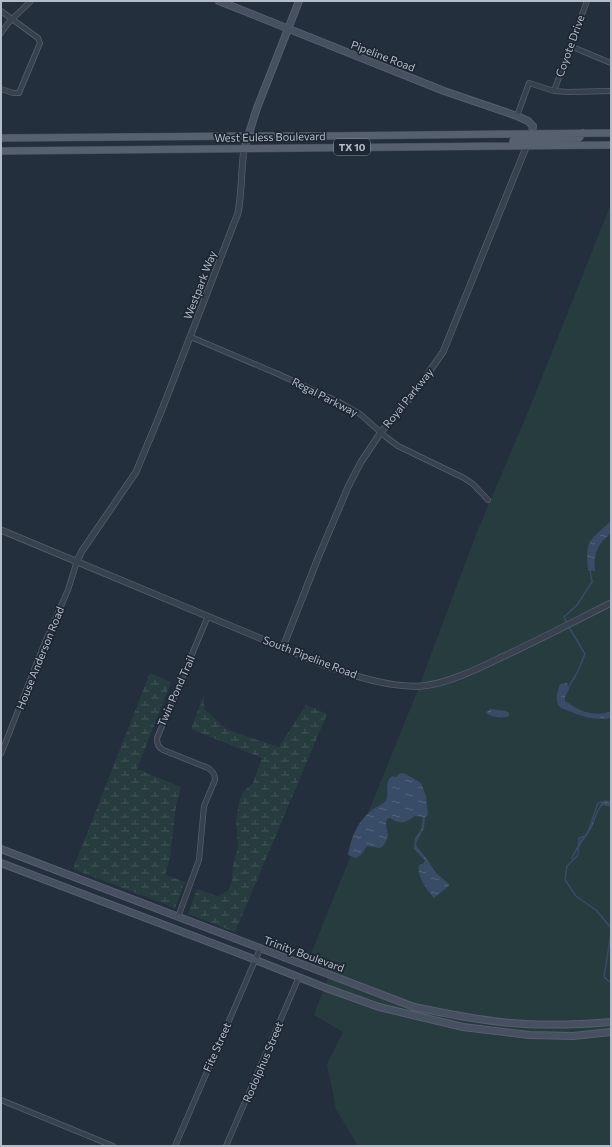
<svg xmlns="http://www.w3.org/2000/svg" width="612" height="1147" font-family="Commissioner,sans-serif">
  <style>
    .grass { fill: #263c3f }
    .wetland { fill: url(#wetland-marsh) }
    .water { fill: url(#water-ripples) }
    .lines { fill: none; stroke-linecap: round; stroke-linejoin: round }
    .stream { stroke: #394c67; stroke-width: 1.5 }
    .minor-casing { stroke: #565f6c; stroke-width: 6 }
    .tertiary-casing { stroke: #565f6c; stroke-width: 7 }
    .secondary-casing { stroke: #565f6c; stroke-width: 8 }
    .primary-casing { stroke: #414a57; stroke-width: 8 }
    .minor { stroke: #38414e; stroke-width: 4.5 }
    .tertiary { stroke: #38414e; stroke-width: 5.5 }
    .secondary { stroke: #465061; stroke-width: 6 }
    .primary { stroke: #56606e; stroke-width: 7 }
    .labels { text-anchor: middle; stroke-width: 3.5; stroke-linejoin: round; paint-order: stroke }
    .shield { fill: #1d2633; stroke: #878f9c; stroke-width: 1 }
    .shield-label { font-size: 10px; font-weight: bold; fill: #b4bcc9 }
    .street-label { font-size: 11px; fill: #b4bcc9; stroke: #1d2633 }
  </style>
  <defs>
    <pattern id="wetland-marsh" width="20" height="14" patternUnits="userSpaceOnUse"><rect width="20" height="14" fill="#263c3f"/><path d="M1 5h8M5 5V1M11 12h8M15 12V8" fill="none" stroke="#435659"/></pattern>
    <pattern id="water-ripples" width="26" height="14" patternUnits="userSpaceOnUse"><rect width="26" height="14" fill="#394c67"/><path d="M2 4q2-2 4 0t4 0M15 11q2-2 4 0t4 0" fill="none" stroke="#53647b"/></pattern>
  </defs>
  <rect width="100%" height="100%" fill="#242f3e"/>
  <path class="grass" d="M611 204V1146H358L336 1109 327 1064 343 1032 314 1015 331 970 308 961 417 692 477 532 530 407Z"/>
  <path class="wetland" d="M150 673 171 682 137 769 181 787 176 805 170 858 165 875 185 882 175 908 73 869Z
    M204 694V709L228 730 279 747 306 705 327 714 235 932 188 914 197 889 217 896 228 891 232 881 233 865 238 847 236 820 239 802 243 792 253 783 262 758 191 729Z"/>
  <path class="water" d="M611 521V533C598 544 593 553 595 571L588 570C585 540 589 541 611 521Z
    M567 683 569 689 565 697V701C580 711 593 718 611 711V718C591 721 579 715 561 708 554 701 557 693 560 684Z
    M490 709 506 711 509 713V716C504 719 491 717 486 713Z
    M401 773 406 774 421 783 426 796 428 815 425 817 424 828 416 843 417 847 427 859 436 873 450 885 434 898C427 890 416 876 419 865L424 863 425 860 414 849 415 838 421 830 423 817 415 816C405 823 400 825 390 818L387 819C383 830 394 833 382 847L379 848 367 846 361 855 356 858 348 855C351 838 357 822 371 811 375 807 383 805 386 800 390 792 383 784 392 776L396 777Z
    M602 802H611V807L603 805C596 812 595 823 590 831 583 841 578 847 572 859L571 858 580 841 590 828 597 811Z"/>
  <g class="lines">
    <path class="stream" d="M567 623 564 617 577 605 592 582 590 570
      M568 688 577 673 585 654 569 627
      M587 713 595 715
      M588 832 598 803 606 801 611 802
      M585 836 579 838 578 855 567 866 565 880 576 896 597 911 611 928
      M611 933 604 977 611 983"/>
    <defs>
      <path id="minor" d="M1 11 38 38 40 43 19 93H13L1 89
        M1 33 9 22 31 1
        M570 46 611 63
        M554 91 587 1
        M517 116 529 83 554 91 568 92 611 91
        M191 337 278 374 341 403 360 414 386 437 398 446 464 478 473 484 488 500
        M1 754 43 647 68 590 77 561
        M178 917 199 860 204 806 215 780C215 774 213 771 208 768L163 750C158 747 157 744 157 738L208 616
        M1 1100 113 1146
        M175 1146 260 949
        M226 1146 299 977"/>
      <path id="tertiary" d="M1 530 324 665C353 676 391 688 422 686 447 684 479 668 502 657 539 640 575 621 611 603
        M77 561 82 551 136 472 161 412 238 213C242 192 241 170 244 149
        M283 647 318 558 348 487 361 462 381 432 415 392 443 352 527 145"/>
      <path id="secondary" d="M219 1 444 91 517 116 528 121 533 126 532 133
        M244 149 257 108 299 1
        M1 849 414 1007C443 1013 472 1019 501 1022 537 1026 575 1025 611 1022
        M1 863 238 953 326 988 379 1007 463 1027 529 1035 573 1036 611 1032"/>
      <path id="primary" d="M1 138 247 136H327L611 133
        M513 141 524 140 532 133
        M527 145 537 139 579 138 583 133
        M1 151 611 145"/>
    </defs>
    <use href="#minor" class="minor-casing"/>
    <use href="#tertiary" class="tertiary-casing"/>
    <use href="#secondary" class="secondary-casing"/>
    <use href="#primary" class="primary-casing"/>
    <use href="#minor" class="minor"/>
    <use href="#tertiary" class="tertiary"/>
    <use href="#secondary" class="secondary"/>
    <use href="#primary" class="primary"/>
  </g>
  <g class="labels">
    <rect class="shield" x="334" y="139" width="36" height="16" rx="3"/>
    <g class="shield-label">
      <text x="352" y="151">TX 10</text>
    </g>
    <g class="street-label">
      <text transform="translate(570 46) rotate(-70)" y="4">Coyote Drive</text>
      <text transform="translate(383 56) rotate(21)" y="4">Pipeline Road</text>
      <text transform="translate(270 137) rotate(-1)" y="4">West Euless Boulevard</text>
      <text transform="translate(200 285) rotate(-69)" y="4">Westpark Way</text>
      <text transform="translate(325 397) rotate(27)" y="4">Regal Parkway</text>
      <text transform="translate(408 398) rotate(-51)" y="4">Royal Parkway</text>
      <text transform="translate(310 657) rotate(21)" y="4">South Pipeline Road</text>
      <text transform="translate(40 658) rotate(-68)" y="4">House Anderson Road</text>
      <text transform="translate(176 691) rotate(-66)" y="4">Twin Pond Trail</text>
      <text transform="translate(304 954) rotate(20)" y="4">Trinity Boulevard</text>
      <text transform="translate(217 1047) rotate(-66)" y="4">Fite Street</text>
      <text transform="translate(263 1062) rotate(-67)" y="4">Rodolphus Street</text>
    </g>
  </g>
  <rect width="612" height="1147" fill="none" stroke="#b4bcc9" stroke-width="4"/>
</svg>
